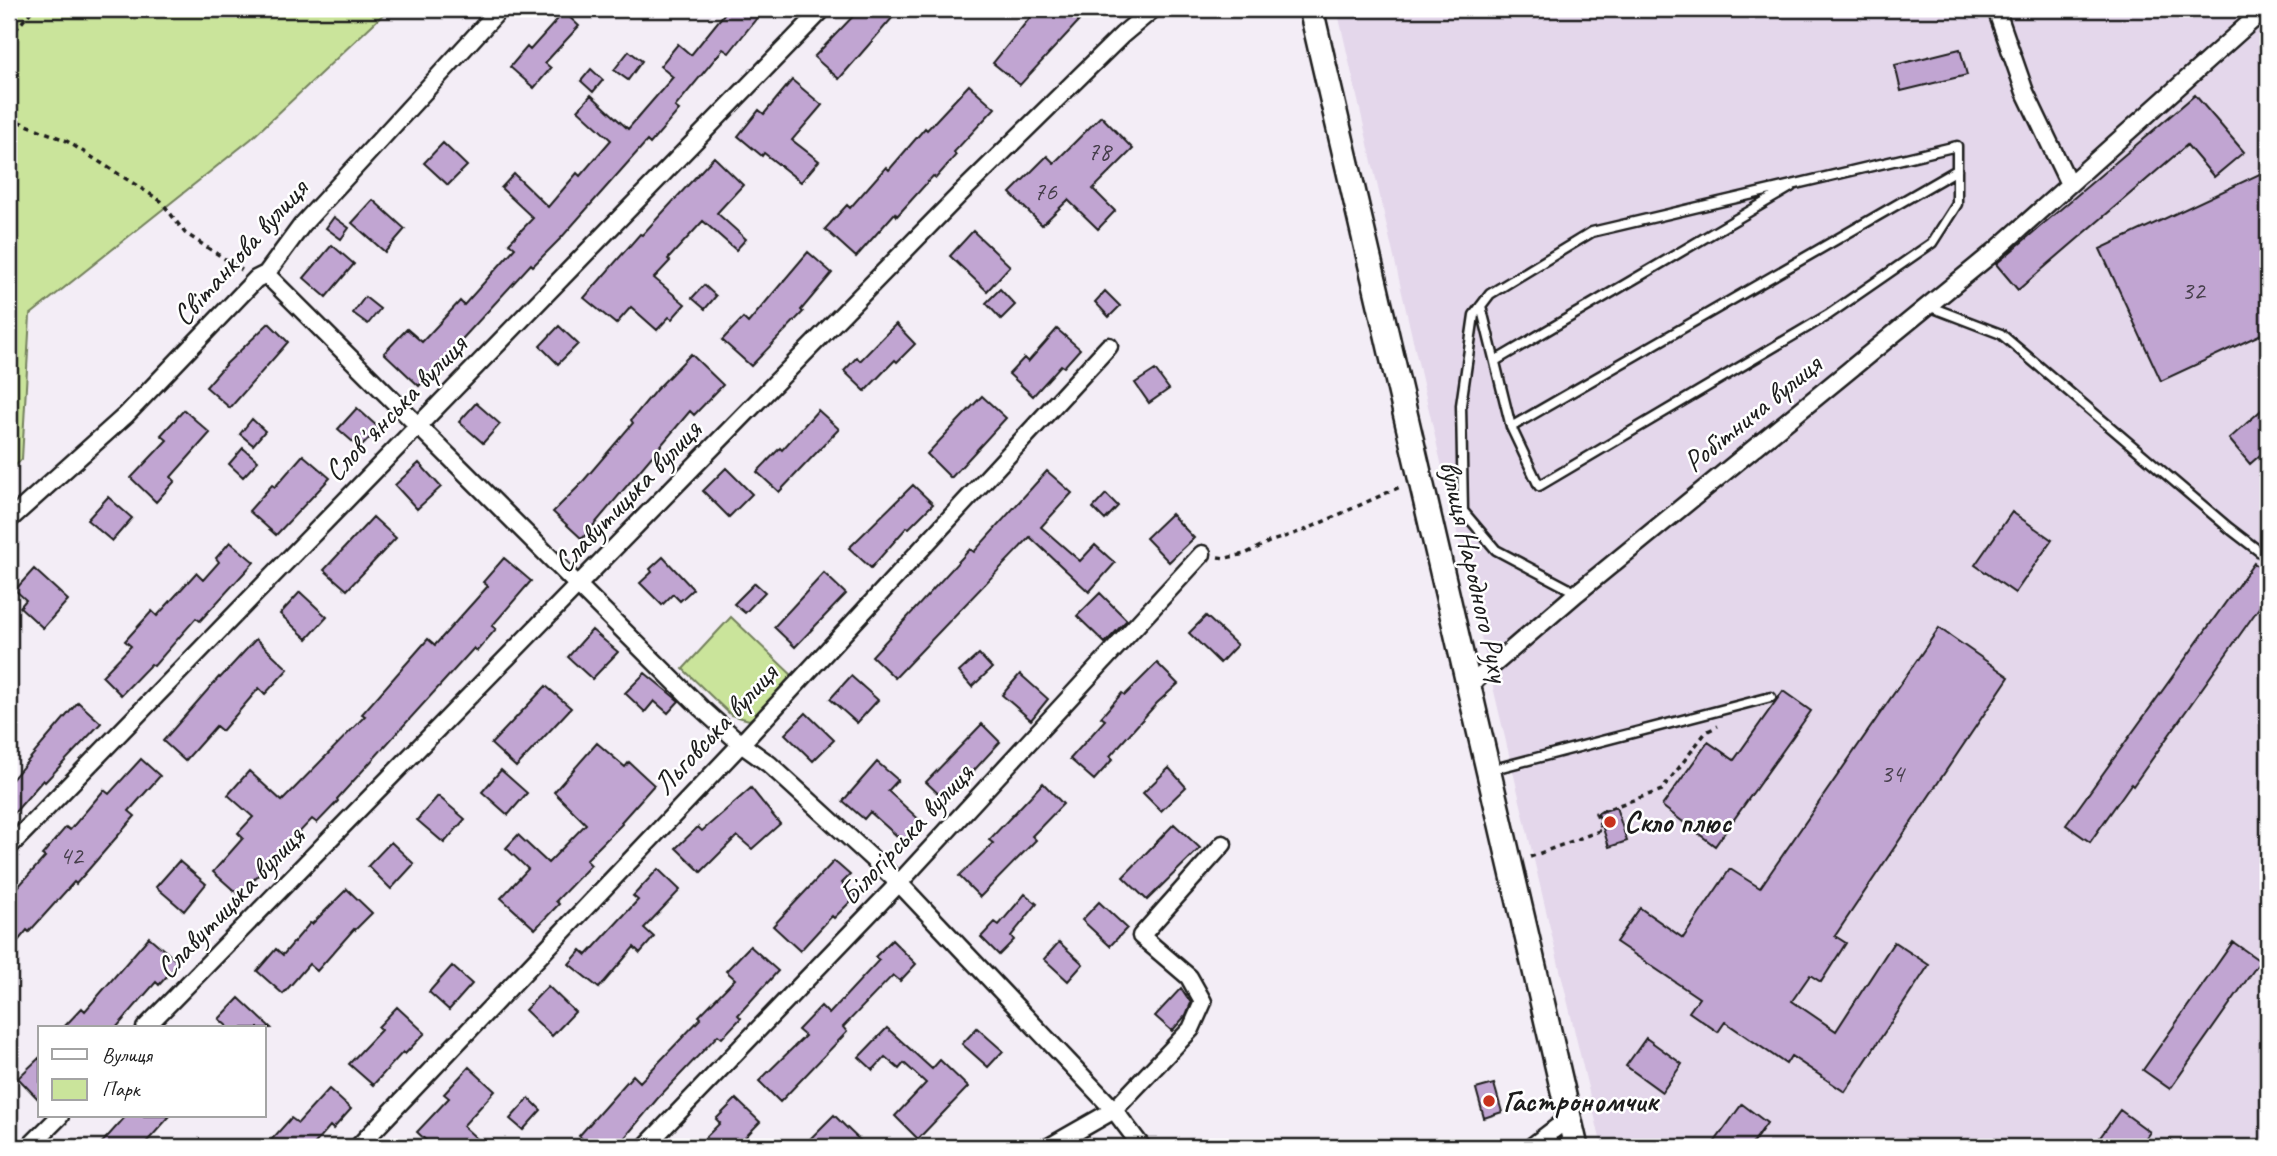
<svg xmlns="http://www.w3.org/2000/svg" width="2277" height="1156" font-family="Caveat,sans-serif">
  <style>
    .built { fill: #e4d7eb }
    .green { fill: #cae49b; stroke: #73805c; stroke-width: 2 }
    .building { fill: #c1a5d2; stroke: #1c1c1c; stroke-width: 2 }
    .lines { fill: none; stroke-linecap: round; stroke-linejoin: round }
    .service-casing { stroke: #1c1c1c; stroke-width: 13 }
    .minor-casing { stroke: #1c1c1c; stroke-width: 21 }
    .secondary-casing { stroke: #1c1c1c; stroke-width: 28 }
    .path { stroke: #1c1c1c; stroke-width: 3.5; stroke-dasharray: 5 5; stroke-linecap: butt }
    .service { stroke: #fff; stroke-width: 8 }
    .minor { stroke: #fff; stroke-width: 16 }
    .secondary { stroke: #fff; stroke-width: 23 }
    .poi-dot { fill: #c8321e; stroke: #fff; stroke-width: 2.5 }
    .labels { text-anchor: middle; stroke-width: 5; stroke-linejoin: round; paint-order: stroke }
    .number-label { font-size: 26px; fill: #453e4a }
    .street-label { font-size: 30px; fill: #1c1c1c; stroke: #fff }
    .poi-label { font-size: 30px; font-weight: bold; fill: #1c1c1c; stroke: #fff; text-anchor: start }
  </style>
  <rect width="100%" height="100%" fill="#f3edf6"/>
  <filter id="ink" filterUnits="userSpaceOnUse"><feTurbulence type="fractalNoise" baseFrequency=".0143" numOctaves="2"/><feDisplacementMap in="SourceGraphic" scale="14" xChannelSelector="R" yChannelSelector="G"/><feConvolveMatrix kernelMatrix="1 2 1 2 8 2 1 2 1" color-interpolation-filters="sRGB"/></filter>
  <g filter="url(#ink)">
    <path class="built" d="M1337 9H2268V1147H1602L1475 611Z"/>
    <path class="green" d="M9 9H389L251 139 30 315 22 459 9 472Z
      M731 617 795 678 772 703 749 720 731 715 683 669Z"/>
    <path class="building" d="M728 9H764L729 53 723 49 675 107 679 110 650 144 647 141 561 238 533 266 531 264 419 386 384 353 407 329 422 342 460 301 464 305 515 248 509 243 533 218 501 188 514 174 548 207 577 173 580 176 611 140 578 110 591 95 628 129 673 77 660 66 678 44 691 55Z
      M860 9H900L839 79 814 57Z
      M1037 9H1066L1079 21 1020 85 993 63Z
      M564 12 579 26 545 63 551 68 534 88 510 67 527 47 530 50Z
      M1960 49 1967 75 1901 91 1895 65Z
      M629 51 642 61 628 80 614 70Z
      M591 69 603 80 593 92 581 81Z
      M792 80 822 105 792 140 819 161 801 182 764 153 762 156 738 136 759 110 764 114Z
      M969 85 995 108 954 152 956 155 936 178 933 176 897 216 895 213 856 257 825 229 847 205 850 208 886 167 889 170 925 128 927 130Z
      M2195 95 2244 152 2214 177 2187 145 2018 290 1996 264Z
      M1101 116 1133 149 1093 189 1115 211 1098 229 1068 200 1042 225 1010 193 1047 156 1054 163Z
      M443 143 467 166 448 185 424 163Z
      M714 157 743 185 717 213 746 239 736 250 703 221 668 259 670 261 654 278 685 304 672 319 669 317 657 330 631 307 616 324 584 298 640 234 642 235Z
      M2268 170V331L2161 381 2100 249Z
      M373 200 405 229 385 252 352 223Z
      M334 217 349 228 341 239 326 228Z
      M973 231 1010 266 987 291 950 256Z
      M332 245 354 264 326 297 304 278Z
      M808 252 832 273 801 310 803 312 751 366 722 340 743 318 748 323Z
      M704 285 716 296 705 309 692 298Z
      M1000 289 1015 305 1001 319 986 303Z
      M1105 291 1120 306 1109 317 1095 302Z
      M365 297 380 309 368 324 353 313Z
      M269 323 288 342 230 408 206 387 225 365Z
      M896 324 915 344 897 362 895 360 865 391 844 371 857 357 860 361Z
      M559 326 578 344 558 364 540 346Z
      M1057 329 1080 349 1064 367 1061 365 1033 396 1009 374 1024 358 1028 362Z
      M691 354 723 385 694 415 690 411 582 539 553 512 579 486 633 423 631 420 655 391Z
      M1155 370 1169 389 1149 403 1135 383Z
      M982 396 1006 418 951 478 927 454Z
      M476 403 500 424 483 443 459 422Z
      M2268 404V448L2250 464 2229 439Z
      M357 408 379 428 360 448 338 429Z
      M184 410 210 433 171 477 175 481 156 502 131 478 167 440 161 435Z
      M818 410 839 429 779 492 757 472 780 448 782 450Z
      M252 419 265 431 253 445 240 434Z
      M243 448 258 461 243 477 229 464Z
      M303 455 330 478 276 535 249 511 272 485 275 487Z
      M419 463 441 487 417 509 395 485Z
      M726 468 752 494 729 517 703 491Z
      M1047 471 1072 493 1041 527 1080 561 1095 545 1115 563 1089 592 1030 537 895 678 872 656 970 549 974 552Z
      M913 485 933 504 909 528 907 527 871 568 849 548Z
      M1106 494 1118 506 1105 520 1093 508Z
      M108 497 132 518 112 541 87 520Z
      M2012 512 2052 540 2015 593 1975 565Z
      M1171 514 1194 538 1169 562 1146 538Z
      M373 517 396 538 347 590 324 570Z
      M230 542 254 562 200 621 196 618 154 666 151 664 121 695 102 676 131 646 125 641 152 611 157 616 196 573 203 580 219 562 216 558Z
      M663 557 693 589 680 601 673 594 662 605 640 583 652 572 650 569Z
      M504 558 531 581 492 626 496 629 477 651 474 648 337 799 338 801 317 823 312 819 239 895 213 872 243 838 238 833 253 817 228 795 249 771 282 801 365 716 362 714 428 639 435 645 488 586 483 582Z
      M2254 563 2268 573V595L2133 786 2131 784 2090 842 2066 825Z
      M34 569 68 600 43 628 20 607 26 600 15 590Z
      M824 573 846 594 795 647 774 627Z
      M755 583 765 592 745 613 734 604Z
      M300 592 327 617 307 639 280 614Z
      M1100 593 1127 620 1105 643 1077 616Z
      M1206 616 1237 645 1220 663 1189 633Z
      M1939 628 2009 677 1835 936 1846 943 1821 982 1810 975 1792 1001 1836 1031 1894 942 1929 965 1845 1092 1791 1056 1786 1064 1725 1022 1718 1032 1689 1012 1699 998 1616 942 1640 908 1683 938 1730 869 1760 888Z
      M592 630 618 652 592 679 568 657Z
      M256 639 288 669 265 694 259 688 222 731 216 726 185 761 163 741 219 677 220 678Z
      M979 654 992 668 972 687 959 672Z
      M1157 663 1178 684 1157 703 1110 756 1113 759 1094 780 1070 759 1105 720 1101 717 1122 693 1125 695Z
      M645 673 679 701 668 713 654 701 645 712 625 693Z
      M1020 674 1048 699 1031 720 1002 695Z
      M851 676 878 700 857 723 830 699Z
      M546 686 571 708 516 767 491 744Z
      M1783 691 1811 711 1715 846 1662 806 1708 742 1734 760Z
      M78 702 101 723 45 782 43 780 9 819V783Z
      M806 713 834 740 813 761 785 734Z
      M982 724 1000 742 946 801 926 782Z
      M597 743 625 767 629 762 654 785 621 822 622 824 586 860 591 865 556 901 559 904 535 929 501 898 528 869 506 848 518 835 548 863 586 824 554 792Z
      M141 759 160 776 129 811 135 816 76 884 74 882 29 932 27 930 9 952V897L45 857 42 855 66 827 70 830 104 790 109 794Z
      M877 762 898 780 888 791 924 824 906 844 870 812 864 819 843 801Z
      M1169 768 1186 787 1161 811 1143 793Z
      M501 770 527 793 508 815 482 792Z
      M1043 783 1063 804 1032 836 1036 840 980 897 959 876 993 843 989 840Z
      M751 788 780 824 752 849 737 836 701 872 676 848 698 827 702 831Z
      M438 796 465 819 444 843 417 820Z
      M1616 807 1627 841 1609 847 1598 813Z
      M1174 824 1200 848 1147 900 1123 877Z
      M391 842 414 864 391 889 368 866Z
      M179 861 206 884 184 911 156 887Z
      M834 861 850 875 842 883 856 896 834 918 832 916 800 951 773 926Z
      M658 869 680 890 644 928 654 937 640 953 634 947 599 988 569 964 581 950 587 955 598 943 638 900 633 896Z
      M347 889 372 913 355 930 354 929 317 971 309 964 283 994 257 971 276 949 283 955 310 923 312 924Z
      M1025 894 1037 904 1011 936 1014 940 999 955 981 937 995 922 999 925Z
      M1099 902 1127 928 1110 946 1082 920Z
      M149 937 179 963 159 985 156 982 116 1028H63L82 1008 85 1011Z
      M892 940 916 964 900 981 893 975 843 1027 847 1032 780 1102 759 1081 805 1036 798 1030 821 1006 829 1014 879 960 875 957Z
      M1059 942 1083 964 1068 981 1044 959Z
      M2233 942 2260 961 2170 1089 2143 1070Z
      M750 946 778 971 738 1015 741 1018 722 1038 718 1035 658 1098 617 1147H592L579 1136 633 1075 640 1082 701 1018 699 1016 735 979 726 971Z
      M452 966 472 984 449 1010 429 992Z
      M548 986 575 1012 552 1036 525 1010Z
      M1181 988 1191 1003 1186 1015 1172 1031 1155 1016Z
      M239 998 271 1028H229L219 1019Z
      M397 1007 425 1033 405 1054 403 1052 373 1085 349 1064 381 1030 378 1027Z
      M887 1028 932 1069 940 1060 968 1087 918 1139 895 1116 926 1083 904 1063 899 1069 885 1057 873 1070 859 1057Z
      M977 1028 1003 1051 988 1067 962 1044Z
      M1646 1038 1682 1064 1662 1092 1626 1066Z
      M40 1057V1101L18 1078Z
      M469 1067 495 1091 463 1126 486 1147H433L417 1132 449 1098 444 1094Z
      M1494 1084 1502 1112 1484 1118 1476 1089Z
      M329 1089 351 1109 333 1129 330 1126 312 1147H265L291 1118 298 1123Z
      M529 1098 541 1110 523 1130 510 1119Z
      M736 1099 760 1122 736 1147H696L720 1123 716 1119Z
      M1742 1104 1767 1123 1750 1147H1711Z
      M2120 1110 2150 1132 2139 1147H2093Z
      M834 1115 845 1126 867 1147H802Z
      M126 1116H170L142 1147H98Z"/>
    <g class="lines">
      <defs>
        <path id="service" d="M1481 306 1511 427 1539 486 1828 315 1932 243 1957 204V146L1592 232 1490 294 1474 315 1461 405 1463 511 1496 550 1577 593
          M1928 306 2001 334 2229 528 2268 558
          M1495 361 1791 187
          M1511 427 1957 170
          M1490 770 1771 697"/>
        <path id="minor" d="M1996 9 2025 92 2069 184
          M266 274 701 708 741 744 769 764 899 883 1114 1110 1142 1147
          M9 520 126 415 256 279 266 274 302 225 500 9
          M1470 685 1577 593 1995 251 2265 9
          M9 847 823 9
          M145 1028 961 193 1122 35 1153 9
          M29 1147 60 1116
          M358 1147 741 744 1109 346
          M645 1147 899 883 1202 554
          M1049 1147 1114 1110 1191 1029 1203 1002 1189 977 1141 936 1223 844
          M1531 1147 1569 1118"/>
        <path id="secondary" d="M1311 9 1576 1147"/>
      </defs>
      <use href="#service" class="service-casing"/>
      <use href="#minor" class="minor-casing"/>
      <use href="#secondary" class="secondary-casing"/>
      <path class="path" d="M9 38 33 9
        M9 118 65 140 161 201 185 233 242 270
        M1218 557 1226 558 1245 554 1269 542 1305 530 1402 486
        M1530 857 1602 830 1596 813 1662 790 1706 732 1718 726"/>
      <use href="#service" class="service"/>
      <use href="#minor" class="minor"/>
      <use href="#secondary" class="secondary"/>
    </g>
  </g>
  <g class="poi-dot">
    <circle cx="1610" cy="822" r="7"/>
    <circle cx="1489" cy="1101" r="7"/>
  </g>
  <g class="labels">
    <g class="number-label">
      <text x="1099" y="160">78</text>
      <text x="1045" y="200">76</text>
      <text x="2193" y="299">32</text>
      <text x="1892" y="782">34</text>
      <text x="71" y="864">42</text>
    </g>
    <g class="street-label">
      <text transform="translate(240 252) rotate(-48)" y="10">Світанкова вулиця</text>
      <text transform="translate(395 408) rotate(-46)" y="10">Словʼянська вулиця</text>
      <text transform="translate(1752 413) rotate(-39)" y="10">Робітнича вулиця</text>
      <text transform="translate(627 496) rotate(-46)" y="10">Славутицька вулиця</text>
      <text transform="translate(1475 571) rotate(77)" y="10">вулиця Народного Руху</text>
      <text transform="translate(715 729) rotate(-47)" y="10">Льговська вулиця</text>
      <text transform="translate(906 834) rotate(-47)" y="10">Білогірська вулиця</text>
      <text transform="translate(230 902) rotate(-46)" y="10">Славутицька вулиця</text>
    </g>
    <g class="poi-label">
      <text x="1624" y="832">Скло плюс</text>
      <text x="1503" y="1111">Гастрономчик</text>
    </g>
  </g>
  <rect width="2277" height="1156" fill="none" stroke="#fff" stroke-width="35"/>
  <rect x="18" y="18" width="2242" height="1121" fill="none" stroke="#1c1c1c" stroke-width="2.5" filter="url(#ink)"/>
  <rect x="38" y="1026" width="228" height="91" fill="#ffffff" stroke="#a4a4a4" stroke-width="2"/>
  <rect x="52" y="1049" width="35" height="10" fill="#ffffff" stroke="#a4a4a4" stroke-width="2"/>
  <text x="102" y="1062" font-size="21" fill="#1c1c1c">Вулиця</text>
  <rect x="52" y="1079" width="35" height="21" fill="#cae49b" stroke="#a4a4a4" stroke-width="2"/>
  <text x="102" y="1096" font-size="21" fill="#1c1c1c">Парк</text>
</svg>
